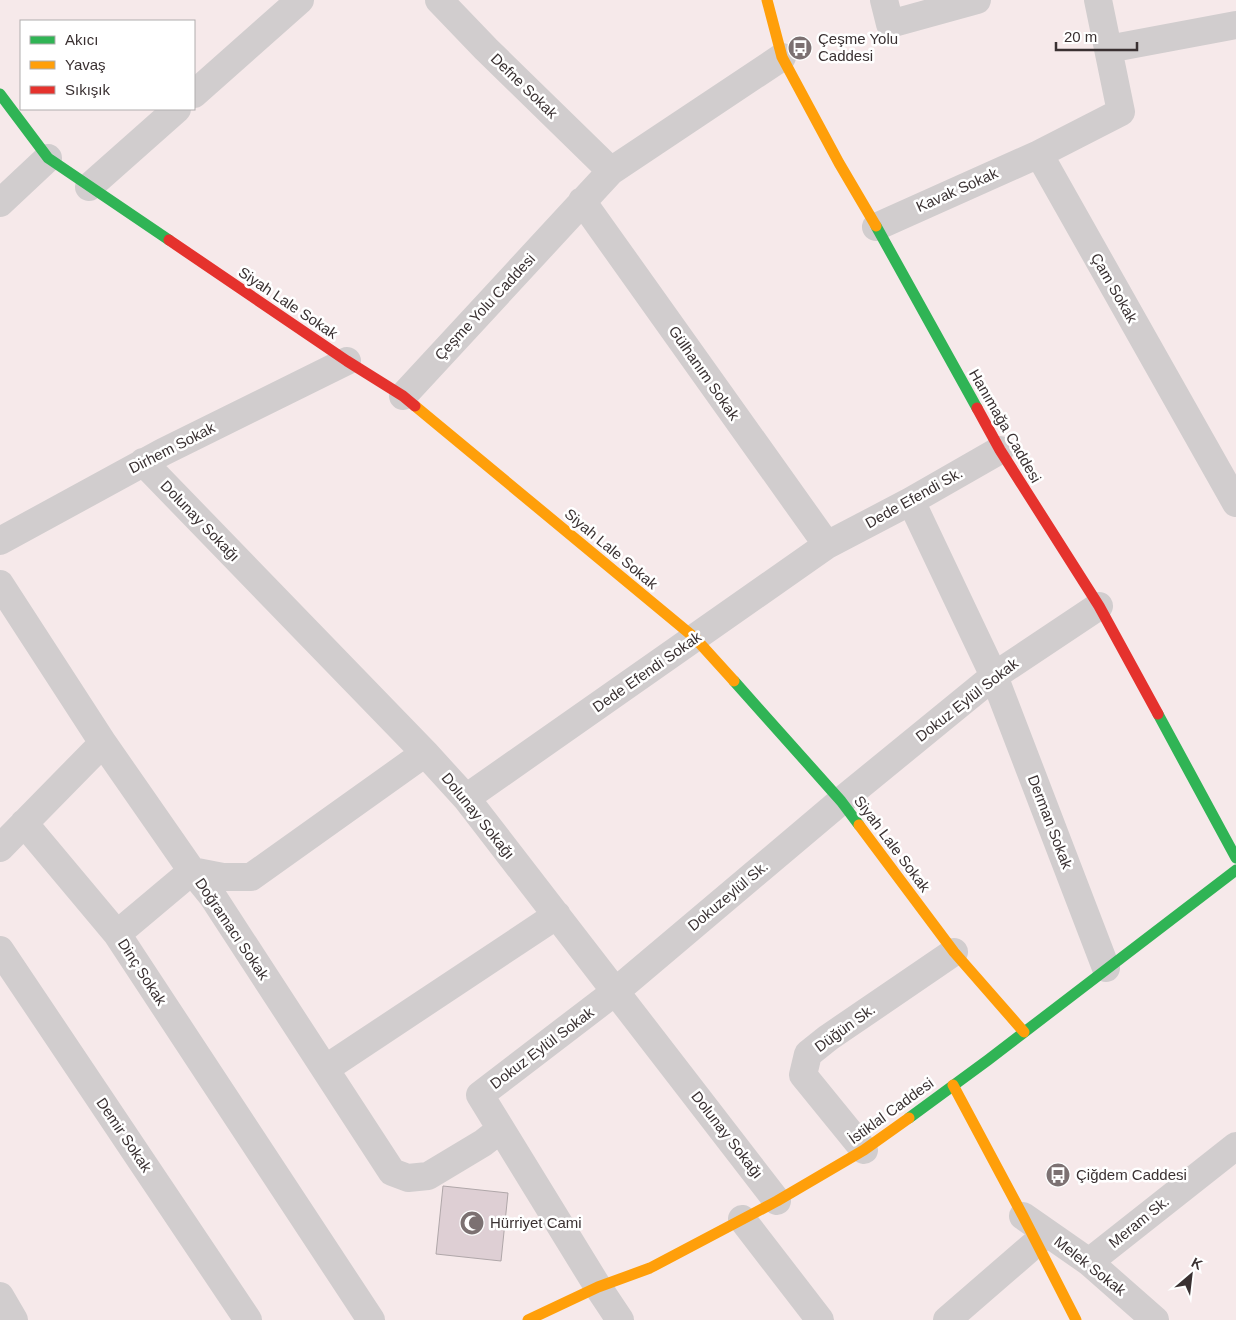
<svg xmlns="http://www.w3.org/2000/svg" width="1236" height="1320" font-family="Helvetica,sans-serif">
  <style>
    .building { fill: #decfd4; stroke: #b0a7a9 }
    .lines { fill: none; stroke-linecap: round; stroke-linejoin: round }
    .street { stroke: #d1cdce; stroke-width: 28 }
    .fast { stroke: #30b455; stroke-width: 11 }
    .slow { stroke: #ff9f0a; stroke-width: 11 }
    .jam { stroke: #e5322d; stroke-width: 11 }
    .labels { text-anchor: middle; stroke-width: 5; stroke-linejoin: round; paint-order: stroke }
    .poi-label { font-size: 15px; fill: #3a3132; stroke: #fff; text-anchor: start }
    .street-label { font-size: 15px; fill: #3a3132; stroke: #fff }
  </style>
  <rect width="100%" height="100%" fill="#f6e9ea"/>
  <path class="building" d="M443 1186 508 1193 501 1261 436 1254Z"/>
  <g class="lines">
    <path class="street" d="M439 0 486 49 611 171
      M884 0 890 24 977 0
      M1098 0 1121 112 1039 154 1236 503
      M1108 49 1236 25
      M194 94 300 0
      M89 187 177 109
      M582 201 827 545
      M0 203 48 158
      M876 227 1039 154
      M403 396 611 171 782 57
      M143 462 425 753 466 798 777 1201
      M911 501 994 676 1106 968
      M0 541 163 452 347 361
      M0 584 103 743 192 871 213 897 392 1172 408 1178 428 1176 483 1143 501 1129
      M466 798 827 545 911 501 1000 450
      M24 823 117 934
      M0 848 103 743
      M0 950 248 1320
      M325 1069 557 915
      M864 1150 803 1075 808 1054 828 1038 954 952
      M1023 1216 1089 1262 1155 1320
      M742 1219 820 1320
      M1089 1262 1236 1146
      M0 1296 14 1320
      M371 1320 117 934 192 871 223 877H251L425 753
      M620 1320 598 1287 480 1095 616 991 841 801 994 676 1099 606
      M947 1320 1036 1243"/>
    <path class="fast" d="M0 94 48 158 169 240
      M876 226 977 408
      M734 681 841 801 859 825
      M1158 714 1236 858
      M909 1118 988 1060 1236 870"/>
    <path class="slow" d="M767 0 782 57 839 163 876 226
      M415 406 695 638 734 681
      M859 825 954 952 1024 1032
      M953 1085 1023 1216 1076 1320
      M528 1320 598 1287 650 1268 777 1201 864 1150 909 1118"/>
    <path class="jam" d="M169 240 347 361 403 396 415 406
      M977 408 1000 450 1099 606 1158 714"/>
  </g>
  <defs>
    <symbol id="bus-disc" viewBox="-11 -11 22 22"><circle r="9.5" fill="#7c7172" stroke="#fff"/><path d="M-5-6H5V4H4V6H2V4H-2V6H-4V4H-5ZM-3.5-4V0h7V-4ZM-3.5 1.2v1.5H-2V1.2ZM2 1.2v1.5H3.5V1.2Z" fill="#fff"/></symbol>
    <symbol id="mosque-disc" viewBox="-11 -11 22 22"><circle r="9.5" fill="#7c7172" stroke="#fff"/><path d="M3.5-4.9A6 6 0 1 0 3.5 4.9A5 5 0 1 1 3.5-4.9Z" fill="#fff"/></symbol>
  </defs>
  <g fill-rule="evenodd">
    <use href="#bus-disc" x="786" y="34" width="28" height="28"/>
    <use href="#bus-disc" x="1044" y="1161" width="28" height="28"/>
    <use href="#mosque-disc" x="458" y="1209" width="28" height="28"/>
  </g>
  <g class="labels">
    <g class="poi-label">
      <text x="818" y="44">Çeşme Yolu<tspan x="818" dy="17">Caddesi</tspan></text>
      <text x="1076" y="1180">Çiğdem Caddesi</text>
      <text x="490" y="1228">Hürriyet Cami</text>
    </g>
    <g class="street-label">
      <text transform="translate(524 86) rotate(44)" y="5">Defne Sokak</text>
      <text transform="translate(957 190) rotate(-24)" y="5">Kavak Sokak</text>
      <text transform="translate(1114 288) rotate(60)" y="5">Çam Sokak</text>
      <text transform="translate(288 303) rotate(34)" y="5">Siyah Lale Sokak</text>
      <text transform="translate(485 307) rotate(-47)" y="5">Çeşme Yolu Caddesi</text>
      <text transform="translate(704 373) rotate(55)" y="5">Gülhanım Sokak</text>
      <text transform="translate(1005 426) rotate(60)" y="5">Hanımağa Caddesi</text>
      <text transform="translate(172 448) rotate(-27)" y="5">Dirhem Sokak</text>
      <text transform="translate(914 498) rotate(-29)" y="5">Dede Efendi Sk.</text>
      <text transform="translate(200 521) rotate(46)" y="5">Dolunay Sokağı</text>
      <text transform="translate(611 549) rotate(40)" y="5">Siyah Lale Sokak</text>
      <text transform="translate(647 672) rotate(-35)" y="5">Dede Efendi Sokak</text>
      <text transform="translate(967 700) rotate(-38)" y="5">Dokuz Eylül Sokak</text>
      <text transform="translate(478 816) rotate(51)" y="5">Dolunay Sokağı</text>
      <text transform="translate(1050 822) rotate(69)" y="5">Derman Sokak</text>
      <text transform="translate(892 844) rotate(53)" y="5">Siyah Lale Sokak</text>
      <text transform="translate(728 896) rotate(-40)" y="5">Dokuzeylül Sk.</text>
      <text transform="translate(232 929) rotate(56)" y="5">Doğramacı Sokak</text>
      <text transform="translate(142 972) rotate(57)" y="5">Dinç Sokak</text>
      <text transform="translate(845 1028) rotate(-36)" y="5">Düğün Sk.</text>
      <text transform="translate(542 1048) rotate(-37)" y="5">Dokuz Eylül Sokak</text>
      <text transform="translate(891 1111) rotate(-36)" y="5">İstiklal Caddesi</text>
      <text transform="translate(124 1135) rotate(56)" y="5">Demir Sokak</text>
      <text transform="translate(727 1135) rotate(52)" y="5">Dolunay Sokağı</text>
      <text transform="translate(1139 1222) rotate(-39)" y="5">Meram Sk.</text>
      <text transform="translate(1090 1266) rotate(38)" y="5">Melek Sokak</text>
    </g>
  </g>
  <rect x="20" y="20" width="175" height="90" fill="#ffffff" stroke="#b0adad"/>
  <rect x="30" y="36" width="25" height="8" fill="#30b455" stroke="#b0adad"/>
  <text x="65" y="45" font-size="15" fill="#3a3132">Akıcı</text>
  <rect x="30" y="61" width="25" height="8" fill="#ff9f0a" stroke="#b0adad"/>
  <text x="65" y="70" font-size="15" fill="#3a3132">Yavaş</text>
  <rect x="30" y="86" width="25" height="8" fill="#e5322d" stroke="#b0adad"/>
  <text x="65" y="95" font-size="15" fill="#3a3132">Sıkışık</text>
  <g transform="translate(1191 1275) rotate(28)" stroke="#ffffff" stroke-width="4" paint-order="stroke">
  <path d="M0-4L9 19L0 12L-9 19Z" fill="#3a3132"/>
  <text y="-8" font-size="14" font-weight="bold" text-anchor="middle" fill="#3a3132">K</text>
  </g>
  <path d="M1056 42v8h81v-8" fill="none" stroke="#3a3132" stroke-width="2.5"/>
  <text x="1064" y="42" font-size="15" fill="#3a3132" stroke="#ffffff" stroke-width="4" paint-order="stroke">20 m</text>
</svg>
